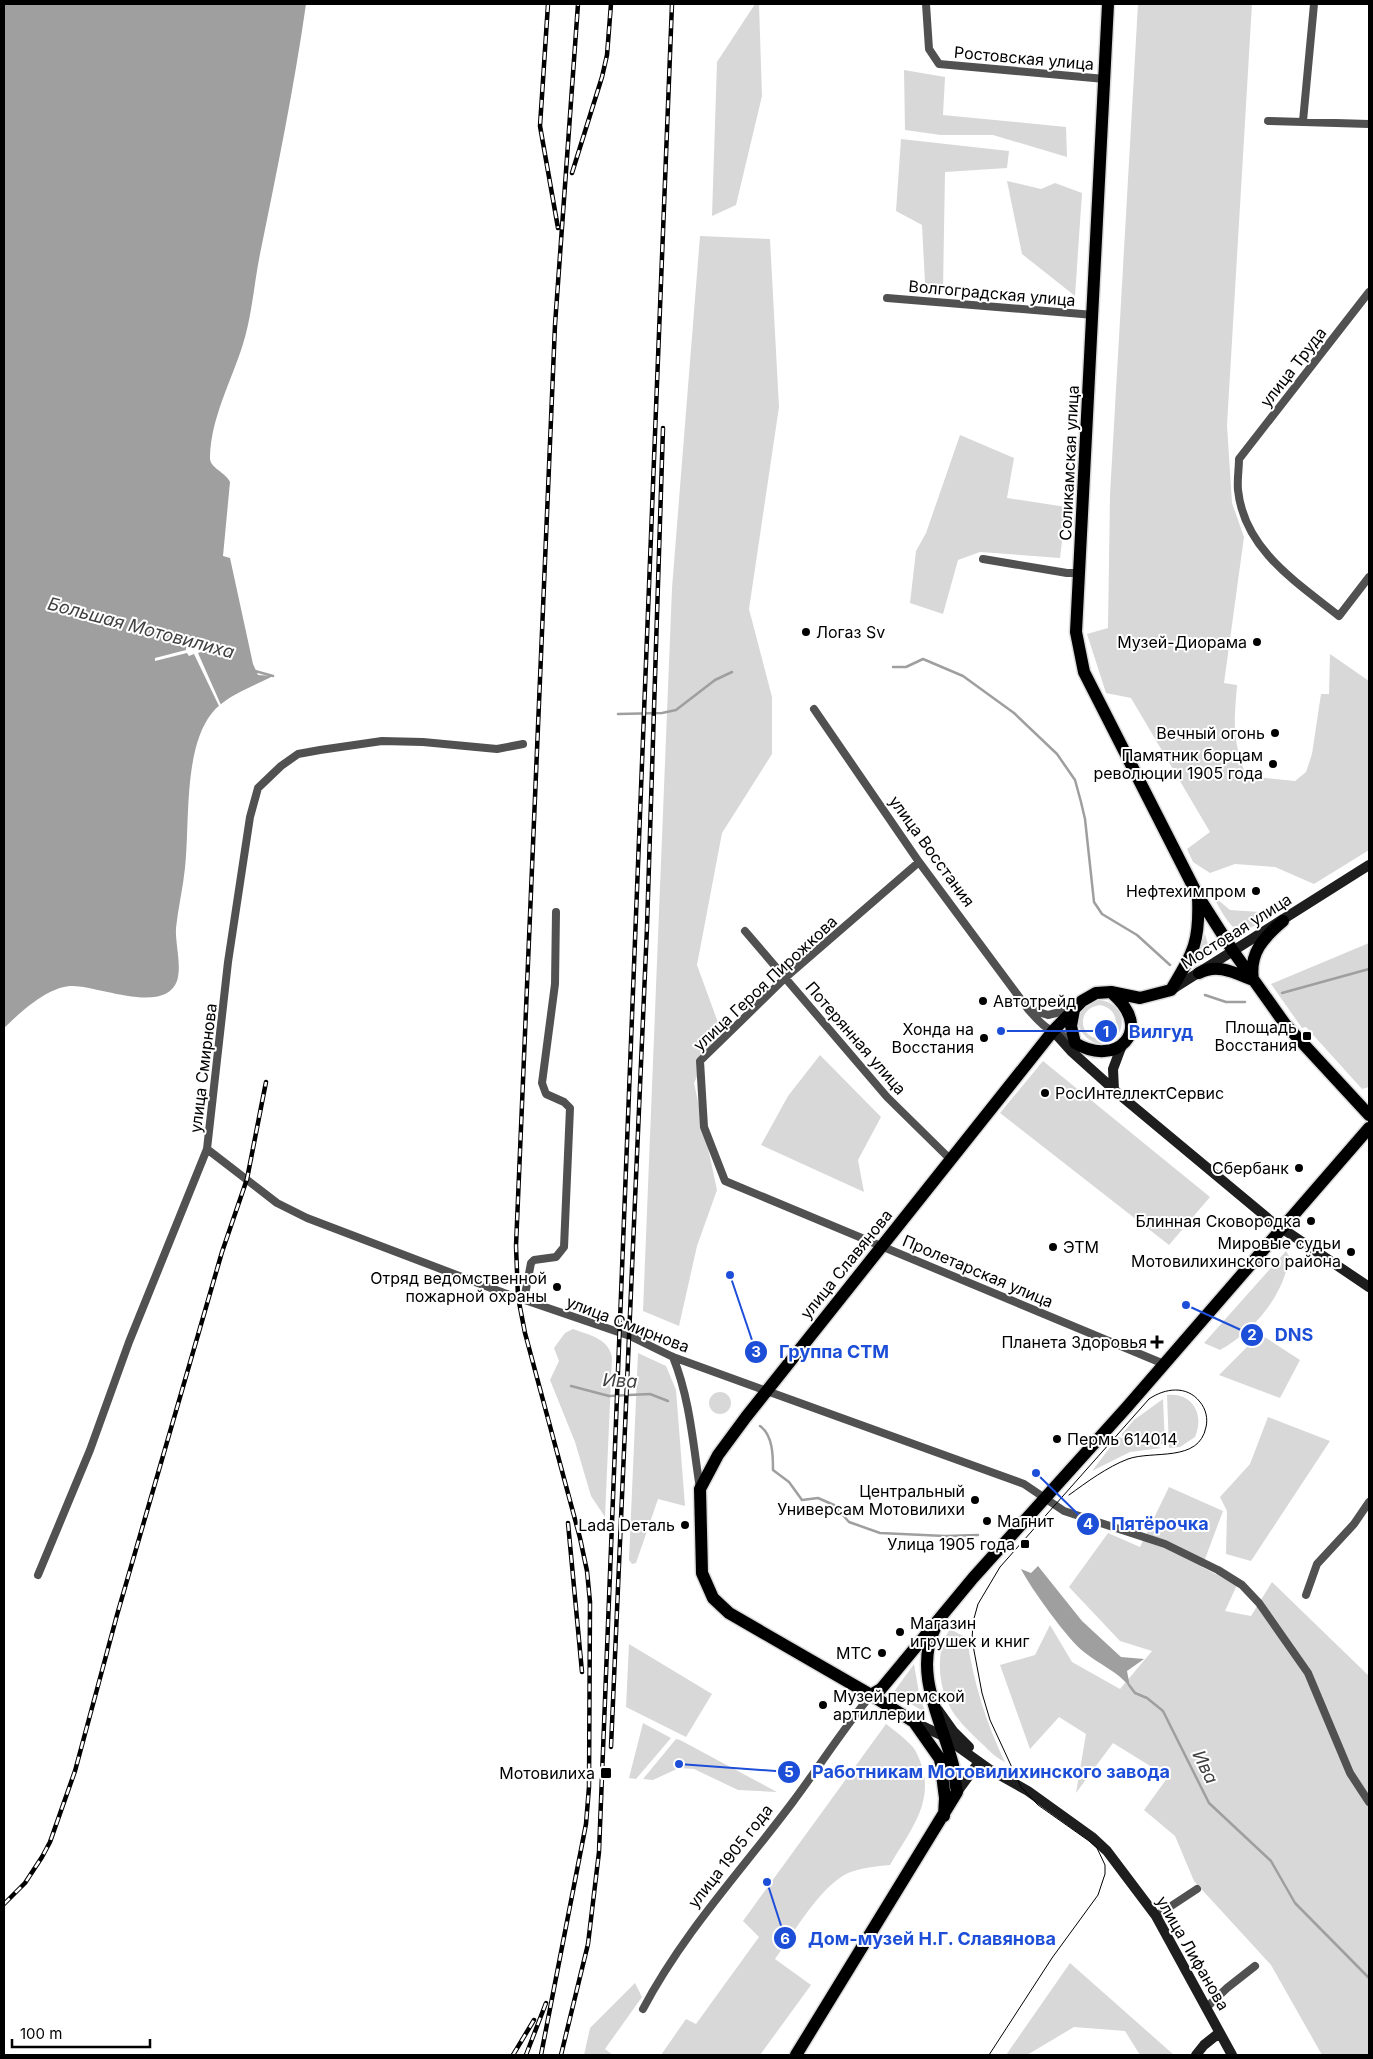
<svg xmlns="http://www.w3.org/2000/svg" width="1373" height="2059" font-family="Inter,sans-serif">
  <style>
    .green { fill: #d8d8d8; fill-rule: evenodd }
    .water { fill: #9f9f9f }
    .pier { fill: #fff }
    .lines { fill: none; stroke-linecap: round; stroke-linejoin: round }
    .stream { stroke: #9f9f9f; stroke-width: 2.5 }
    .primary-casing { stroke: #dbdbdb; stroke-width: 15 }
    .street { stroke: #515151; stroke-width: 8 }
    .secondary { stroke: #1e1e1e; stroke-width: 10 }
    .primary { stroke: #000; stroke-width: 12 }
    .tram { stroke: #000; stroke-width: 1 }
    .rail-casing { stroke: #000; stroke-width: 4.5 }
    .rail { stroke: #fff; stroke-width: 2.5; stroke-dasharray: 8; stroke-linecap: butt }
    .poi-dot { fill: #000; stroke: #fff; stroke-width: 2 }
    .labels { text-anchor: middle; stroke-width: 4; stroke-linejoin: round; paint-order: stroke }
    .street-label { font-size: 16px; fill: #000; stroke: #fff }
    .poi-label { font-size: 16px; fill: #000; stroke: #fff; text-anchor: end }
    .water-label { font-size: 18px; font-style: italic; fill: #404040; stroke: #fff }
    .leader { fill: none; stroke: #1d4ed8; stroke-width: 2 }
    .callout-dot { fill: #1d4ed8; stroke: #fff; stroke-width: 2 }
    .mark-label { font-size: 15px; text-anchor: middle; font-weight: bold; fill: #fff }
    .callout-label { font-size: 18px; text-anchor: middle; font-weight: bold; fill: #1d4ed8; stroke: #fff; stroke-width: 4; stroke-linejoin: round; paint-order: stroke }
  </style>
  <rect width="100%" height="100%" fill="#fff"/>
  <path class="green" d="M755 4H759L762 96 736 205 712 216 717 62Z
    M1138 4H1252L1227 425 1232 503 1244 537 1224 683 1237 685C1234 724 1232 738 1246 776L1295 781 1306 772 1312 754 1321 694H1329L1330 654 1369 681V850L1314 884 1275 867 1235 864 1210 873 1193 862 1187 849 1210 832 1131 698 1106 693 1087 634 1108 628 1110 495Z
    M904 70 945 77 943 115 1066 127 1067 157 993 135H941L905 130Z
    M901 139 1009 151 1007 168 945 172 943 290 925 283 922 225 896 211Z
    M1007 181 1041 189 1055 183 1082 193 1075 296 1022 254Z
    M700 236 770 239 779 407 749 609 772 697V754L722 833 697 965 720 1028 694 1083 717 1190 697 1246 679 1326 643 1311 672 588Z
    M960 435 1014 458 1007 498 1066 507 1060 558 980 552 958 560 943 614 910 603 916 551 926 533Z
    M1217 899 1230 910 1260 912 1262 915 1276 912C1240 936 1237 940 1215 900Z
    M1205 934 1211 954 1192 968Z
    M1369 943V1087L1362 1089 1306 1027 1302 1028 1271 984Z
    M1097 1000C1113 1000 1127 1013 1120 1031 1104 1068 1050 1017 1097 1000ZM1100 1005C1110 1007 1116 1013 1116 1024L1107 1037C1081 1046 1072 1009 1100 1005Z
    M820 1055 881 1117 858 1160 864 1192 761 1145 788 1096Z
    M1043 1061 1210 1197 1169 1245 1000 1113Z
    M1286 1251 1289 1256C1285 1295 1253 1332 1220 1350L1204 1343Z
    M573 1329C589 1335 608 1338 612 1357L605 1517 591 1496 575 1442 550 1380 559 1361 554 1348 565 1333Z
    M1260 1334 1300 1360 1280 1398 1219 1375Z
    M638 1353 666 1366 676 1390 685 1506 658 1499 636 1563 632 1564 629 1560Z
    M709 1403a11 11 0 1 1 22 0a11 11 0 1 1-22 0Z
    M1167 1395C1192 1392 1205 1414 1195 1437L1180 1447 1169 1448Z
    M1163 1399 1165 1445 1121 1435 1134 1420Z
    M1268 1417 1330 1441 1251 1561 1226 1554 1227 1511 1220 1497 1250 1464Z
    M1118 1437 1162 1448 1130 1452 1092 1471Z
    M1169 1487 1223 1511 1202 1567 1237 1585 1225 1611 1251 1616 1272 1582 1369 1676V2053L1367 2055H1322L1271 1965 1194 1881 1175 1836 1144 1810 1168 1777 1113 1743 1076 1793 1086 1734 1059 1717 1030 1749 1000 1665 1035 1655 1050 1625 1072 1662 1120 1689 1152 1651 1120 1641 1069 1587 1108 1533 1140 1547Z
    M950 1629 967 1638C973 1681 986 1723 1005 1762 994 1757 987 1748 978 1740 969 1731 956 1719 950 1707 938 1685 935 1651 950 1629Z
    M629 1644 712 1694 686 1737 626 1707Z
    M914 1664 920 1699 926 1713 893 1693Z
    M643 1723 671 1738 636 1779 629 1778Z
    M886 1724C895 1731 909 1741 915 1750 940 1796 913 1826 890 1865 877 1866 861 1868 848 1873 819 1887 794 1933 775 1959L811 1985 760 2055H661L686 2019 696 2024 759 1937 743 1921Z
    M676 1739 680 1740 777 1792 738 1790 694 1769 679 1768 653 1780 643 1779Z
    M1070 1963 1174 2055H1140L1125 2031 1074 2027 1027 2055H1006Z
    M635 1983 642 1997 605 2049 613 2055H584L590 2028Z"/>
  <path class="water" d="M4 4H306C294 88 277 171 260 254 254 284 252 315 243 344 232 380 211 417 210 457 209 468 226 472 230 482L223 556 230 558 253 664 258 675 273 676C254 686 225 696 212 713 183 749 190 824 185 868 183 888 178 908 176 928 175 944 182 965 177 981 164 1016 95 984 70 986 46 988 21 1012 4 1028Z
    M1038 1566 1082 1621 1121 1657 1144 1659 1127 1671 1130 1687C1117 1671 1100 1665 1084 1652 1068 1640 1030 1587 1021 1569L1031 1573Z"/>
  <path class="pier" d="M202 643 204 651 198 653 221 705 219 706 194 654 189 656 187 653 155 661V658L186 650V648Z"/>
  <g class="lines">
    <path class="stream" d="M893 667H906L923 659 963 676 1014 713 1057 754 1075 780 1081 802 1085 819 1094 902 1102 914 1137 935 1170 965
      M255 671 273 676
      M618 714 662 713 676 710 715 680 732 672
      M1282 993 1369 969
      M1205 995 1226 1002H1245
      M571 1386 609 1396 650 1394 668 1401
      M760 1426C773 1435 773 1456 773 1470L789 1482 802 1500 818 1498 834 1505 849 1522 880 1533 945 1536 978 1535
      M1129 1685 1135 1693 1147 1698 1163 1711 1209 1803 1271 1861 1295 1903 1369 1978"/>
    <defs>
      <path id="primary" d="M1108 4 1076 632 1084 672 1198 896 1233 951 1285 1024 1369 1115
        M1199 973C1218 963 1235 973 1253 980
        M1253 980C1249 953 1263 938 1283 921
        M1074 1010 1071 1026 1075 1043C1116 1068 1155 1031 1113 994
        M871 1695 881 1689 973 1578 1127 1407 1369 1128
        M944 1816 945 1798 940 1759 914 1722 871 1695 729 1613 713 1598 702 1573 700 1489 718 1455 746 1417 1053 1031 1082 1001 1096 993 1111 992 1140 998 1171 990C1194 951 1200 942 1198 896
        M796 2055 957 1792C955 1783 955 1774 953 1765 942 1721 913 1673 935 1628"/>
    </defs>
    <use href="#primary" class="primary-casing"/>
    <path class="street" d="M926 4 929 49 939 64 1105 79
      M1268 121 1369 124
      M1303 121 1314 4
      M1369 292 1239 459C1239 469 1237 480 1238 490 1244 549 1296 582 1339 616L1369 577
      M887 298 1094 315
      M983 559 1067 573H1079
      M814 709 919 862 1028 1009C1035 1017 1042 1026 1052 1031 1060 1034 1066 1036 1074 1042
      M919 862 785 978 700 1061 704 1127 725 1181 1164 1364
      M745 931 887 1097 950 1159
      M1029 1009 1048 1015 1073 1009
      M207 1149 277 1203 307 1218 504 1293 630 1336 673 1357 1024 1484 1064 1511 1165 1544 1218 1570 1242 1585 1259 1603 1308 1673 1350 1773 1369 1802
      M524 1300 531 1263 534 1260 556 1257 564 1247 570 1108 564 1102 546 1094 542 1083 555 984 556 912
      M673 1357C690 1399 693 1444 700 1489
      M38 1575 90 1450 129 1342 207 1149 228 962 250 817 258 788 281 766 298 754 320 750 382 741 423 742 497 749 523 744
      M1306 1595 1317 1564 1354 1524 1369 1502
      M1156 1916 1197 1889
      M1207 2007 1227 1988 1255 1966
      M643 2009C683 1933 741 1871 792 1803 819 1767 843 1729 871 1695"/>
    <path class="secondary" d="M1171 990 1369 865
      M1053 1031 1071 1051 1121 1096 1271 1221 1369 1287
      M1114 1090 1113 1069 1122 1045
      M938 1710 953 1731 969 1747
      M914 1722 943 1736 989 1769 1028 1791 1092 1837 1107 1851 1156 1916 1232 2055
      M957 1792 979 1762
      M1196 2055 1204 2045 1219 2033"/>
    <use href="#primary" class="primary"/>
    <path class="tram" d="M989 2055 1052 1958 1098 1895 1105 1874V1865L1097 1848 1089 1841 1038 1805 1021 1787 990 1720 982 1693 972 1640 973 1622 978 1604 1000 1567 1149 1399C1165 1388 1187 1385 1200 1402 1206 1409 1208 1419 1206 1427 1199 1463 1153 1450 1128 1459 1107 1467 1087 1482 1069 1495"/>
    <defs>
      <path id="rail" d="M548 4 540 126 558 228
        M572 173 602 77 607 55 611 4
        M568 1523 582 1672
        M611 1747 647 927 663 428
        M4 1904 25 1883 42 1857 50 1842 75 1771 117 1615 222 1252 247 1179 266 1082
        M513 2055 534 2020
        M526 2055 546 2003
        M541 2055 586 1824 589 1787 590 1602 587 1571 580 1538 525 1333 518 1297 516 1246 555 325 578 4
        M561 2055 588 1944 599 1852 672 4"/>
    </defs>
    <use href="#rail" class="rail-casing"/>
    <use href="#rail" class="rail"/>
  </g>
  <g class="poi-dot">
    <circle cx="806" cy="632" r="5"/>
    <circle cx="1257" cy="642" r="5"/>
    <circle cx="1275" cy="733" r="5"/>
    <circle cx="1273" cy="764" r="5"/>
    <circle cx="1256" cy="891" r="5"/>
    <circle cx="983" cy="1001" r="5"/>
    <rect x="1302" y="1031" width="10" height="10" rx="2.5"/>
    <circle cx="984" cy="1038" r="5"/>
    <circle cx="1045" cy="1093" r="5"/>
    <circle cx="1299" cy="1168" r="5"/>
    <circle cx="1311" cy="1221" r="5"/>
    <circle cx="1053" cy="1247" r="5"/>
    <circle cx="1351" cy="1252" r="5"/>
    <circle cx="557" cy="1287" r="5"/>
    <path d="M1154.5 1334.5h5v5h5v5h-5v5h-5v-5h-5v-5h5z"/>
    <circle cx="1057" cy="1439" r="5"/>
    <circle cx="975" cy="1500" r="5"/>
    <circle cx="987" cy="1521" r="5"/>
    <circle cx="685" cy="1525" r="5"/>
    <rect x="1020" y="1539" width="10" height="10" rx="2.5"/>
    <circle cx="900" cy="1632" r="5"/>
    <circle cx="882" cy="1653" r="5"/>
    <circle cx="823" cy="1705" r="5"/>
    <rect x="600" y="1767" width="12" height="12" rx="2.5"/>
  </g>
  <g class="labels">
    <g class="street-label">
      <text transform="translate(1024 58) rotate(5)" y="6">Ростовская улица</text>
      <text transform="translate(992 293) rotate(5)" y="6">Волгоградская улица</text>
      <text transform="translate(1293 367) rotate(-52)" y="6">улица Труда</text>
      <text transform="translate(1069 463) rotate(-87)" y="6">Соликамская улица</text>
      <text transform="translate(932 851) rotate(54)" y="6">улица Восстания</text>
      <text transform="translate(1236 931) rotate(-32)" y="6">Мостовая улица</text>
      <text transform="translate(765 983) rotate(-43)" y="6">улица Героя Пирожкова</text>
      <text transform="translate(856 1038) rotate(49)" y="6">Потерянная улица</text>
      <text transform="translate(203 1068) rotate(-83)" y="6">улица Смирнова</text>
      <text transform="translate(846 1264) rotate(-51)" y="6">улица Славянова</text>
      <text transform="translate(978 1271) rotate(23)" y="6">Пролетарская улица</text>
      <text transform="translate(628 1324) rotate(21)" y="6">улица Смирнова</text>
      <text transform="translate(730 1856) rotate(-52)" y="6">улица 1905 года</text>
      <text transform="translate(1193 1953) rotate(60)" y="6">улица Лифанова</text>
    </g>
    <g class="poi-label">
      <text x="816" y="638" text-anchor="start">Логаз Sv</text>
      <text x="1247" y="648">Музей-Диорама</text>
      <text x="1265" y="739">Вечный огонь</text>
      <text x="1263" y="761">Памятник борцам<tspan x="1263" dy="18">революции 1905 года</tspan></text>
      <text x="1246" y="897">Нефтехимпром</text>
      <text x="993" y="1007" text-anchor="start">Автотрейд</text>
      <text x="1297" y="1033">Площадь<tspan x="1297" dy="18">Восстания</tspan></text>
      <text x="974" y="1035">Хонда на<tspan x="974" dy="18">Восстания</tspan></text>
      <text x="1055" y="1099" text-anchor="start">РосИнтеллектСервис</text>
      <text x="1289" y="1174">Сбербанк</text>
      <text x="1301" y="1227">Блинная Сковородка</text>
      <text x="1341" y="1249">Мировые судьи<tspan x="1341" dy="18">Мотовилихинского района</tspan></text>
      <text x="1063" y="1253" text-anchor="start">ЭТМ</text>
      <text x="547" y="1284">Отряд ведомственной<tspan x="547" dy="18">пожарной охраны</tspan></text>
      <text x="1147" y="1348">Планета Здоровья</text>
      <text x="1067" y="1445" text-anchor="start">Пермь 614014</text>
      <text x="965" y="1497">Центральный<tspan x="965" dy="18">Универсам Мотовилихи</tspan></text>
      <text x="997" y="1527" text-anchor="start">Магнит</text>
      <text x="675" y="1531">Lada Dеталь</text>
      <text x="1015" y="1550">Улица 1905 года</text>
      <text x="910" y="1629" text-anchor="start">Магазин<tspan x="910" dy="18">игрушек и книг</tspan></text>
      <text x="872" y="1659">МТС</text>
      <text x="833" y="1702" text-anchor="start">Музей пермской<tspan x="833" dy="18">артиллерии</tspan></text>
      <text x="595" y="1779">Мотовилиха</text>
    </g>
    <g class="water-label">
      <text transform="translate(141 628) rotate(15)" y="6">Большая Мотовилиха</text>
      <text transform="translate(620 1381) rotate(3)" y="6">Ива</text>
      <text transform="translate(1205 1767) rotate(64)" y="6">Ива</text>
    </g>
  </g>
  <path class="leader" d="M1001 1031L1106 1031M1186 1305L1252 1335M730 1275L756 1352M1036 1473L1088 1524M679 1764L789 1772M767 1882L785 1938"/>
  <g class="callout-dot">
    <circle cx="1001" cy="1031" r="5"/>
    <circle cx="1186" cy="1305" r="5"/>
    <circle cx="730" cy="1275" r="5"/>
    <circle cx="1036" cy="1473" r="5"/>
    <circle cx="679" cy="1764" r="5"/>
    <circle cx="767" cy="1882" r="5"/>
    <circle cx="1106" cy="1031" r="12"/>
    <circle cx="1252" cy="1335" r="12"/>
    <circle cx="756" cy="1352" r="12"/>
    <circle cx="1088" cy="1524" r="12"/>
    <circle cx="789" cy="1772" r="12"/>
    <circle cx="785" cy="1938" r="12"/>
  </g>
  <g class="mark-label">
    <text x="1106" y="1037">1</text>
    <text x="1252" y="1340">2</text>
    <text x="756" y="1357">3</text>
    <text x="1088" y="1529">4</text>
    <text x="789" y="1777">5</text>
    <text x="785" y="1944">6</text>
  </g>
  <g class="callout-label">
    <text x="1161" y="1038">Вилгуд</text>
    <text x="1294" y="1341">DNS</text>
    <text x="834" y="1358">Группа СТМ</text>
    <text x="1160" y="1530">Пятёрочка</text>
    <text x="991" y="1778">Работникам Мотовилихинского завода</text>
    <text x="932" y="1945">Дом-музей Н.Г. Славянова</text>
  </g>
  <rect width="1373" height="2059" fill="none" stroke="#000000" stroke-width="10"/>
  <path d="M12 2039v8h138v-8" fill="none" stroke="#000000" stroke-width="2.5"/>
  <text x="20" y="2039" font-size="15" fill="#000000" stroke="#ffffff" stroke-width="4" paint-order="stroke">100 m</text>
</svg>
